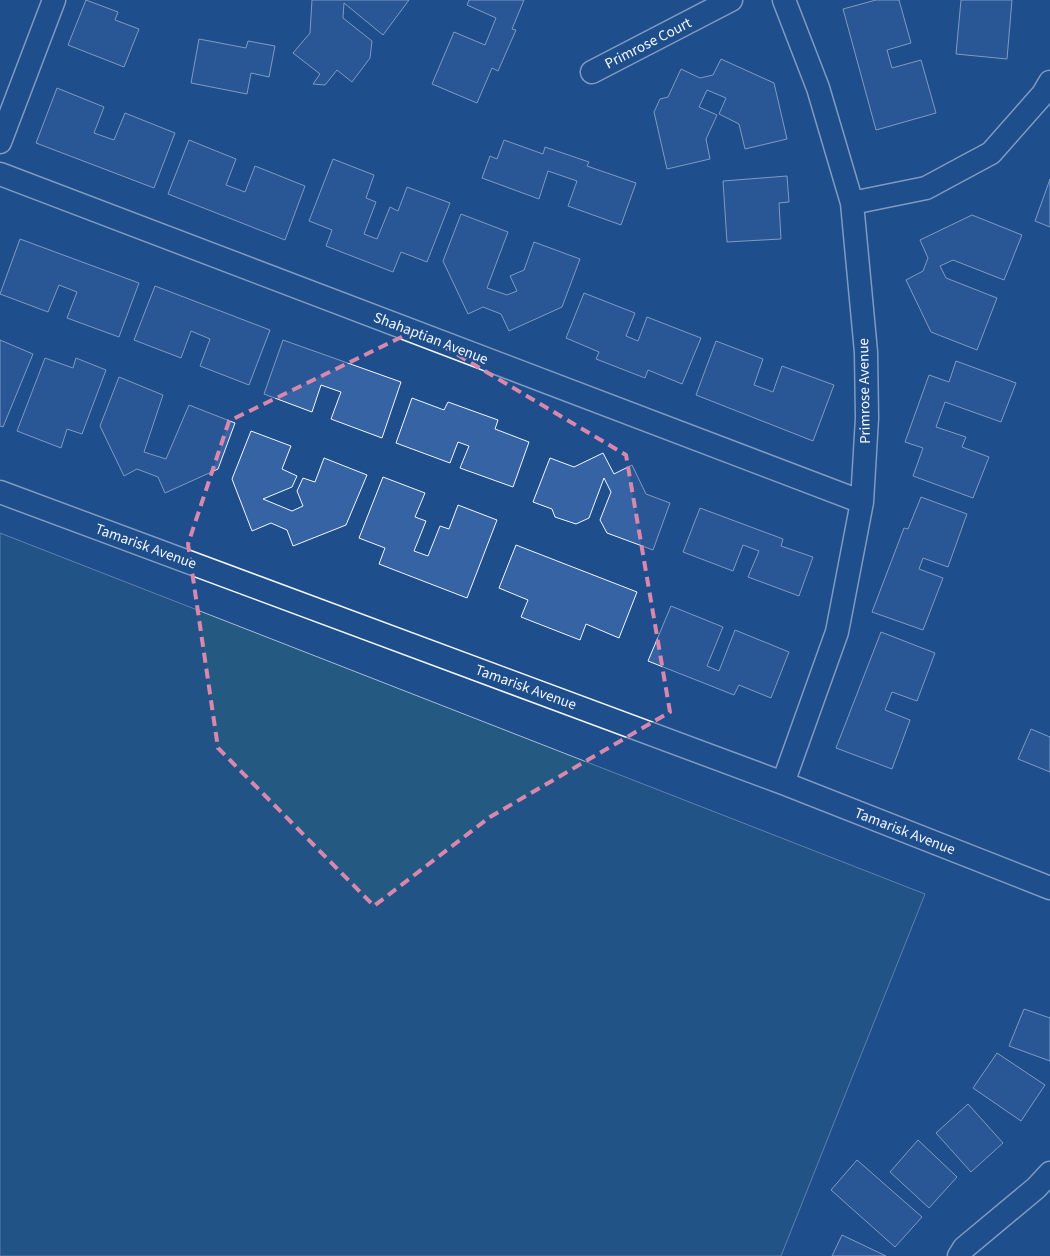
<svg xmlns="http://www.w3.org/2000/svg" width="1050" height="1256" font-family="'Source Sans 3',sans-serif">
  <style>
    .green { fill: #245a82; stroke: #a8bbd7 }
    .building { fill: #3563a3; stroke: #f2f6ff }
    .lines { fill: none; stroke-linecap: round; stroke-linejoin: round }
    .street-casing { stroke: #f2f6ff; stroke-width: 25 }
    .street { stroke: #1f4e8c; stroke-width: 22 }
    .marked { fill: none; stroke: #da87ad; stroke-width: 4; stroke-dasharray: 10 6; stroke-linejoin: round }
    .labels { text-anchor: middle; stroke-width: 4; stroke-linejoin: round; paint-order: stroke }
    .street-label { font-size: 15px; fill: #f2f6ff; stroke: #1f4e8c }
  </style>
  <rect width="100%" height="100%" fill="#1f4e8c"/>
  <path class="green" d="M0 533 925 894 781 1256H0Z"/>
  <path class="building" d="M86 0 118 12 115 20 139 29 124 67 68 45Z
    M312 0H409L383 35 344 3 343 18 372 41 370 58 352 82 337 70 325 85 313 84 320 74 293 53 310 33Z
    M469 0H524L512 29 516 30 498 71 492 68 477 103 432 84 454 32 485 45 496 18 467 5Z
    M876 0H899L911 43 887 50 892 68 921 60 936 113 876 130 843 9Z
    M961 0H1012L1007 59 956 54Z
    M199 39 246 48 248 41 275 46 269 77 251 73 247 94 191 83Z
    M721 59 774 83 787 139 745 149 739 124 719 114 726 98 707 90 699 107 717 115 706 139 710 159 667 169 654 112 660 99 668 97 681 69 700 78 713 75Z
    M57 88 104 107 94 133 114 140 125 113 175 133 154 188 36 143Z
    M189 140 236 159 226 185 245 192 255 166 305 186 285 240 168 194Z
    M504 140 543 154 545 147 589 162 587 166 636 183 621 225 568 206 577 181 548 171 539 199 482 178 490 156 497 159Z
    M333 159 374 175 366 198 376 202 364 234 377 239 390 207 398 211 407 187 450 203 427 262 401 252 393 272 326 246 332 230 309 221Z
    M787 176 789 202 779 203 781 239 727 242 723 181Z
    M1050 179V227L1035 221Z
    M461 214 508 232 487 288 507 295 517 291 510 276 524 270 534 242 580 259 562 307 509 331 501 314 483 307 468 314 443 261Z
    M972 215 1022 235 1004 280 953 260 940 266 946 278 997 298 977 350 931 332 906 280 923 271 928 258 920 240Z
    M20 239 139 283 119 337 67 318 77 292 59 285 48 312 0 294Z
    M155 286 270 330 249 385 200 366 210 339 191 331 181 358 134 340Z
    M584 293 635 313 626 336 638 341 647 317 701 338 682 384 648 370 645 378 596 359 599 352 566 338Z
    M0 340 33 354 3 427 0 426Z
    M283 340 401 382 382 438 331 419 341 392 321 385 312 412 264 394Z
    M716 341 763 359 754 385 773 392 782 366 834 385 813 441 696 395Z
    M45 358 73 368 76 358 106 370 82 434 67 429 61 448 17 431Z
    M956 361 1016 383 1001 422 945 402 936 427 966 437 962 447 989 457 973 498 913 476 923 448 905 442 929 375 949 382Z
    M119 377 163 395 144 452 166 459 189 405 235 423 218 469 165 493 158 477 137 469 124 476 100 426Z
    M412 398 444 410 448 402 498 420 495 429 529 442 513 487 460 468 469 446 458 442 450 463 396 443Z
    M251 431 291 446 282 469 297 476 292 487 263 499 292 511 303 506 297 491 303 478 315 482 324 458 367 475 346 525 293 546 287 530 271 523 252 531 232 479Z
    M603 453 614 474 632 465 646 494 670 503 653 550 607 533 600 520 611 492 604 478 589 518 576 524 555 517 552 509 533 502 550 458 574 467Z
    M383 477 425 493 415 517 426 521 414 551 428 556 440 526 449 529 458 505 497 520 467 598 379 564 385 548 359 538Z
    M921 497 967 514 948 567 923 558 919 569 943 578 923 630 872 612 904 528 908 529Z
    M700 508 783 539 781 546 813 557 799 596 748 577 759 551 743 545 733 571 683 552Z
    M516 545 637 592 619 638 586 624 580 640 521 617 528 600 499 588Z
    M671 606 723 627 707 666 719 671 735 630 789 652 771 698 739 685 734 695 648 661Z
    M881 632 935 653 917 701 892 692 885 710 910 720 892 769 836 748Z
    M1031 729 1050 737V772L1018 759Z
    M1024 1009 1050 1018V1061L1009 1046Z
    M997 1053 1045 1085 1021 1121 973 1088Z
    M968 1104 1003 1143 971 1172 936 1133Z
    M918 1140 957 1177 929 1208 890 1172Z
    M857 1160 922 1217 895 1247 831 1190Z
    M842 1235 886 1256H832Z"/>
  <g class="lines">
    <defs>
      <path id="street" d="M592 72 731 0
        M0 142 54 0
        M0 174 862 502
        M852 203 926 188 991 153 1043 94 1050 82
        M0 492 783 783 1050 888
        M783 783 837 632 862 502 867 418 866 352 852 203 818 88 784 0
        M959 1256 964 1248 1036 1188 1050 1173"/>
    </defs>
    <use href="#street" class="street-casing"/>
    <use href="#street" class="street"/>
  </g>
  <path d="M0 0H1050V1256H0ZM416 330 626 455 670 712 490 817 374 906 218 748 188 544 229 421Z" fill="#1f4e8c" fill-opacity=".55" fill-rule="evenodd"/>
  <path class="marked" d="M416 330 626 455 670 712 490 817 374 906 218 748 188 544 229 421Z"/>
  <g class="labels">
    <g class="street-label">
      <text transform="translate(648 43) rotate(-27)" y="5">Primrose Court</text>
      <text transform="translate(431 338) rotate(21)" y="5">Shahaptian Avenue</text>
      <text transform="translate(864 391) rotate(-91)" y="5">Primrose Avenue</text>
      <text transform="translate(146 546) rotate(20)" y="5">Tamarisk Avenue</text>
      <text transform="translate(526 687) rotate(20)" y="5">Tamarisk Avenue</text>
      <text transform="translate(905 831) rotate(21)" y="5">Tamarisk Avenue</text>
    </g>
  </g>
</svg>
